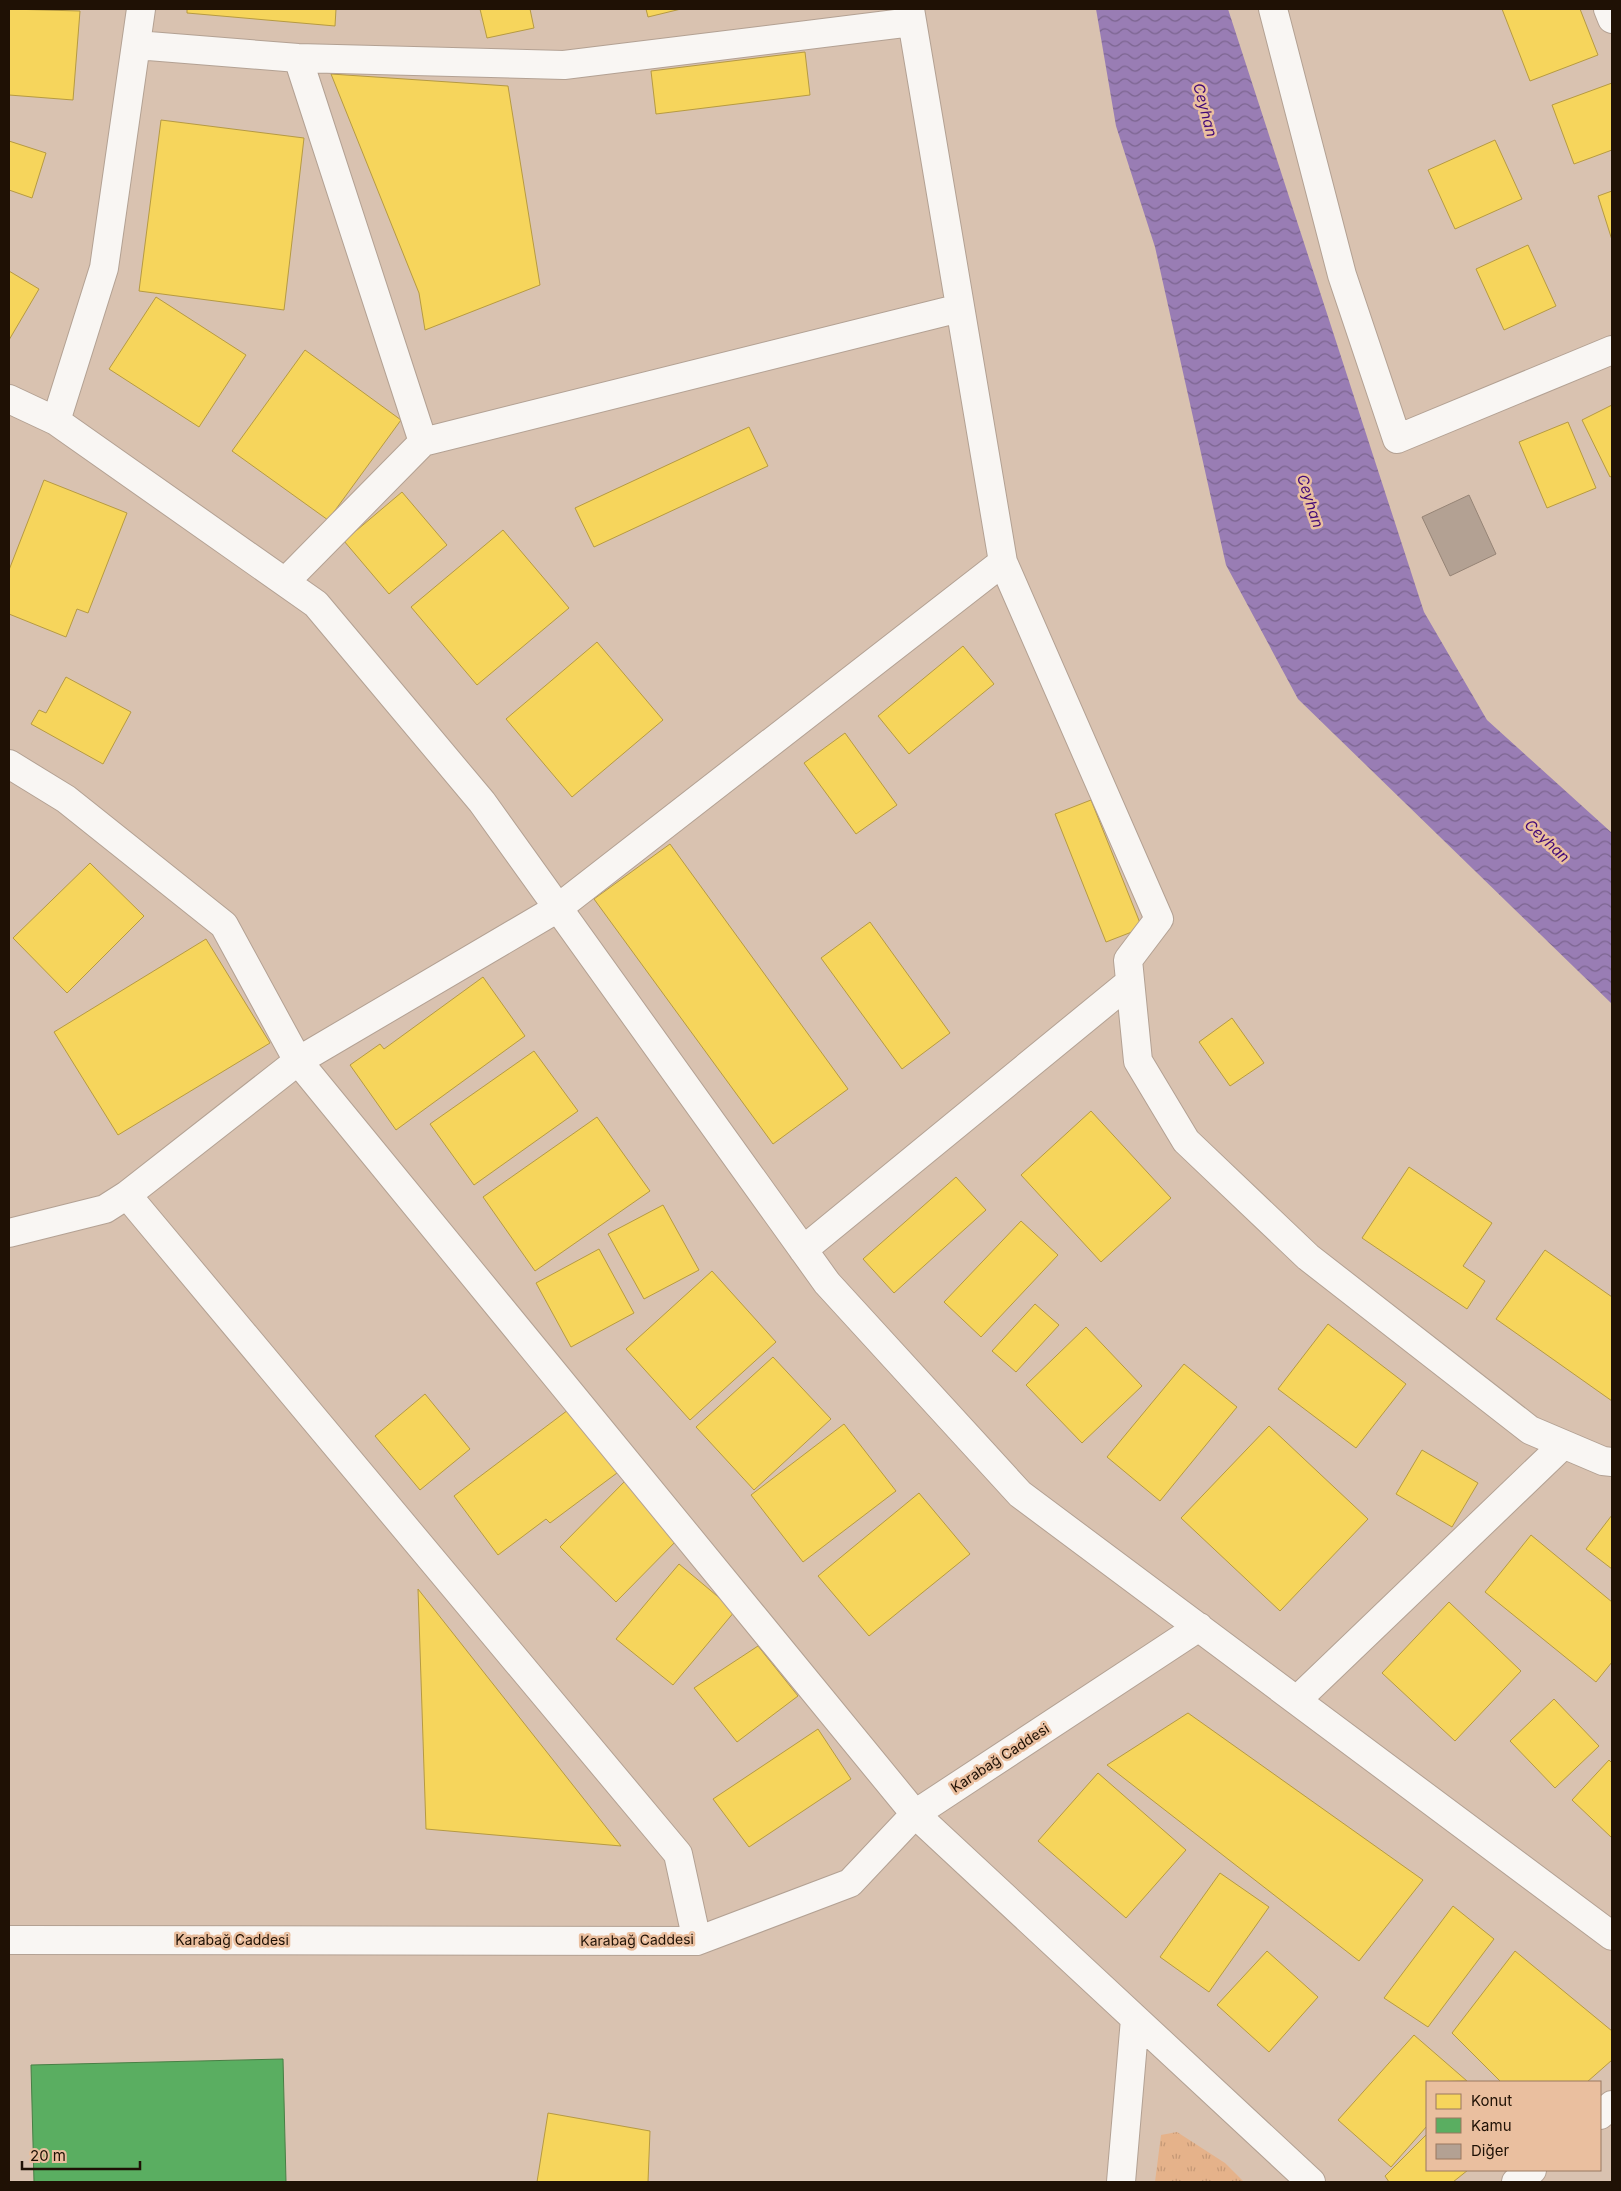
<svg xmlns="http://www.w3.org/2000/svg" width="1621" height="2191" font-family="Inter,sans-serif">
  <style>
    .park { fill: url(#park-tufts) }
    .water { fill: url(#water-waves) }
    .homes { fill: #f6d55c; stroke: #b69a42 }
    .public { fill: #5aae61; stroke: #487f45 }
    .building { fill: #b3a193; stroke: #968476 }
    .lines { fill: none; stroke-linecap: round; stroke-linejoin: round }
    .minor-casing { stroke: #b3a193; stroke-width: 30 }
    .minor { stroke: #f9f6f3; stroke-width: 28 }
    .labels { text-anchor: middle; stroke-width: 5; stroke-linejoin: round; paint-order: stroke }
    .street-label { font-size: 14px; fill: #1f1105; stroke: #eabf9f }
    .water-label { font-size: 15px; font-style: italic; fill: #400877; stroke: #eabf9f }
  </style>
  <defs>
    <pattern id="park-tufts" width="24" height="20" patternUnits="userSpaceOnUse" patternTransform="scale(1.25)"><rect width="24" height="20" fill="#e5b28a"/><path d="M3 7l-1-3M5 7V3M7 7l1-3M15 17l-1-3M17 17v-4M19 17l1-3" fill="none" stroke="#c49876"/></pattern>
    <pattern id="water-waves" width="16" height="10" patternUnits="userSpaceOnUse" patternTransform="scale(1.25)"><rect width="16" height="10" fill="#997db4"/><path d="M0 5q4-4 8 0t8 0" fill="none" stroke="#7c6590"/></pattern>
  </defs>
  <rect width="100%" height="100%" fill="#d9c2b0"/>
  <path class="park" d="M1177 2132 1225 2163 1244 2182H1155L1161 2135Z"/>
  <path class="water" d="M1096 9H1228L1424 612 1487 720 1612 833V1004L1298 699 1226 565 1155 247 1116 126Z"/>
  <path class="homes" d="M9 9 80 11 73 100 9 95Z
    M187 9H336L335 26 187 13Z
    M480 9H530L534 28 487 38Z
    M646 9H681L648 17Z
    M1502 9H1580L1598 55 1530 81Z
    M805 52 810 95 656 114 651 71Z
    M331 74 508 86 540 285 425 330 419 293Z
    M1612 83V150L1574 164 1552 105Z
    M161 120 304 138 284 310 139 291Z
    M1495 140 1522 199 1455 229 1428 170Z
    M9 141 46 153 32 198 9 190Z
    M1612 191V240L1598 196Z
    M1528 245 1556 306 1504 330 1476 269Z
    M9 271 39 289 9 340Z
    M156 297 246 355 199 427 109 369Z
    M305 350 401 420 328 520 232 451Z
    M1612 405V476L1610 477 1582 420Z
    M1568 422 1596 488 1547 508 1519 442Z
    M749 427 768 466 594 547 575 508Z
    M44 480 127 513 88 613 77 609 66 637 9 614V570Z
    M402 492 447 545 389 594 344 541Z
    M503 530 569 608 477 685 411 607Z
    M597 642 663 720 572 797 506 719Z
    M963 646 994 684 909 754 878 716Z
    M66 677 131 712 103 764 31 724 39 710 46 713Z
    M845 733 897 805 856 834 804 763Z
    M1091 800 1142 928 1106 942 1055 814Z
    M670 844 848 1089 773 1144 594 899Z
    M90 863 144 916 67 993 13 938Z
    M870 922 950 1033 902 1069 821 958Z
    M206 939 270 1043 118 1135 54 1032Z
    M483 977 525 1036 396 1130 350 1065 380 1044 384 1049Z
    M1232 1018 1264 1063 1230 1086 1199 1042Z
    M534 1051 578 1111 474 1185 430 1124Z
    M1091 1111 1171 1198 1101 1262 1021 1175Z
    M597 1117 650 1191 535 1271 483 1197Z
    M1409 1167 1492 1223 1463 1266 1485 1281 1467 1309 1362 1238Z
    M956 1177 986 1210 894 1293 863 1259Z
    M663 1205 699 1270 644 1299 608 1234Z
    M1021 1221 1058 1255 981 1337 944 1302Z
    M599 1249 634 1313 571 1347 536 1283Z
    M1545 1250 1612 1297V1401L1496 1319Z
    M712 1271 776 1342 690 1420 626 1349Z
    M1035 1304 1059 1325 1016 1372 992 1351Z
    M1328 1324 1406 1384 1356 1448 1278 1389Z
    M1086 1327 1142 1386 1082 1443 1026 1385Z
    M773 1357 831 1419 754 1490 696 1427Z
    M1184 1364 1237 1407 1160 1501 1107 1457Z
    M425 1394 470 1449 420 1490 375 1436Z
    M572 1407 621 1470 550 1523 546 1519 498 1555 454 1496Z
    M844 1424 896 1491 803 1562 751 1495Z
    M1269 1426 1368 1519 1280 1611 1181 1518Z
    M1422 1450 1478 1483 1452 1527 1396 1494Z
    M627 1479 683 1534 616 1602 560 1547Z
    M919 1493 970 1554 869 1636 818 1576Z
    M1612 1515V1569L1586 1549Z
    M1531 1535 1612 1602V1662L1596 1682 1485 1592Z
    M679 1564 735 1611 673 1685 616 1639Z
    M418 1589 621 1846 426 1829Z
    M1449 1602 1521 1671 1455 1741 1382 1673Z
    M758 1646 798 1696 737 1742 694 1688Z
    M1554 1699 1599 1746 1555 1788 1510 1741Z
    M1188 1713 1423 1880 1359 1961 1107 1765Z
    M818 1729 851 1779 749 1847 713 1799Z
    M1609 1760 1612 1763V1838L1572 1800Z
    M1098 1773 1186 1850 1126 1918 1038 1841Z
    M1220 1873 1269 1907 1209 1992 1160 1957Z
    M1453 1906 1494 1939 1428 2027 1384 1998Z
    M1267 1951 1318 1997 1269 2052 1217 2005Z
    M1515 1951 1612 2031V2060L1587 2082H1501L1452 2033Z
    M1414 2035 1467 2081 1427 2082V2126L1391 2167 1338 2120Z
    M548 2113 650 2131 648 2182H537Z
    M1427 2134V2170H1468L1453 2182H1389L1385 2176Z"/>
  <path class="public" d="M283 2059 286 2182H34L31 2065Z"/>
  <path class="building" d="M1469 495 1496 554 1450 576 1422 517Z"/>
  <g class="lines">
    <defs>
      <path id="minor" d="M1273 9 1342 275 1397 439 1612 350
        M1608 9 1612 19
        M136 45 298 58 564 65 912 22
        M298 58 423 442
        M9 399 56 421 316 604 482 802 827 1283 1020 1494 1612 1936
        M56 421 104 268 141 9
        M1003 562 1159 919 1128 960 1138 1061 1186 1141 1308 1257 1530 1430 1603 1461 1612 1462
        M285 582 423 442 960 308
        M9 764 66 799 224 925 298 1061 915 1814 1311 2182
        M127 1195 678 1854 697 1941
        M9 1233 105 1209 127 1195 298 1061 558 908 1003 562 910 9
        M803 1250 1130 982
        M1297 1700 1563 1445
        M9 1940 697 1941 850 1883 915 1814 1199 1627
        M1600 2115 1612 2105
        M1121 2182 1135 2019
        M1516 2182 1532 2170"/>
    </defs>
    <use href="#minor" class="minor-casing"/>
    <use href="#minor" class="minor"/>
  </g>
  <g class="labels">
    <g class="street-label">
      <text transform="translate(1000 1758) rotate(-33)" y="5">Karabağ Caddesi</text>
      <text x="232" y="1945">Karabağ Caddesi</text>
      <text transform="translate(637 1940) rotate(-1)" y="5">Karabağ Caddesi</text>
    </g>
    <g class="water-label">
      <text transform="translate(1205 110) rotate(75)" y="5">Ceyhan</text>
      <text transform="translate(1310 501) rotate(72)" y="5">Ceyhan</text>
      <text transform="translate(1547 841) rotate(43)" y="5">Ceyhan</text>
    </g>
  </g>
  <rect width="1621" height="2191" fill="none" stroke="#1f1105" stroke-width="20"/>
  <rect x="1426" y="2081" width="175" height="90" fill="#eabf9f" stroke="#997961"/>
  <rect x="1436" y="2094" width="25" height="15" fill="#f6d55c" stroke="#997961"/>
  <text x="1471" y="2106" font-size="15" fill="#1f1105">Konut</text>
  <rect x="1436" y="2118" width="25" height="15" fill="#5aae61" stroke="#997961"/>
  <text x="1471" y="2131" font-size="15" fill="#1f1105">Kamu</text>
  <rect x="1436" y="2144" width="25" height="15" fill="#b3a193" stroke="#997961"/>
  <text x="1471" y="2156" font-size="15" fill="#1f1105">Diğer</text>
  <path d="M22 2161v8h118v-8" fill="none" stroke="#1f1105" stroke-width="2.5"/>
  <text x="30" y="2161" font-size="15" fill="#1f1105" stroke="#eabf9f" stroke-width="4" paint-order="stroke">20 m</text>
</svg>
